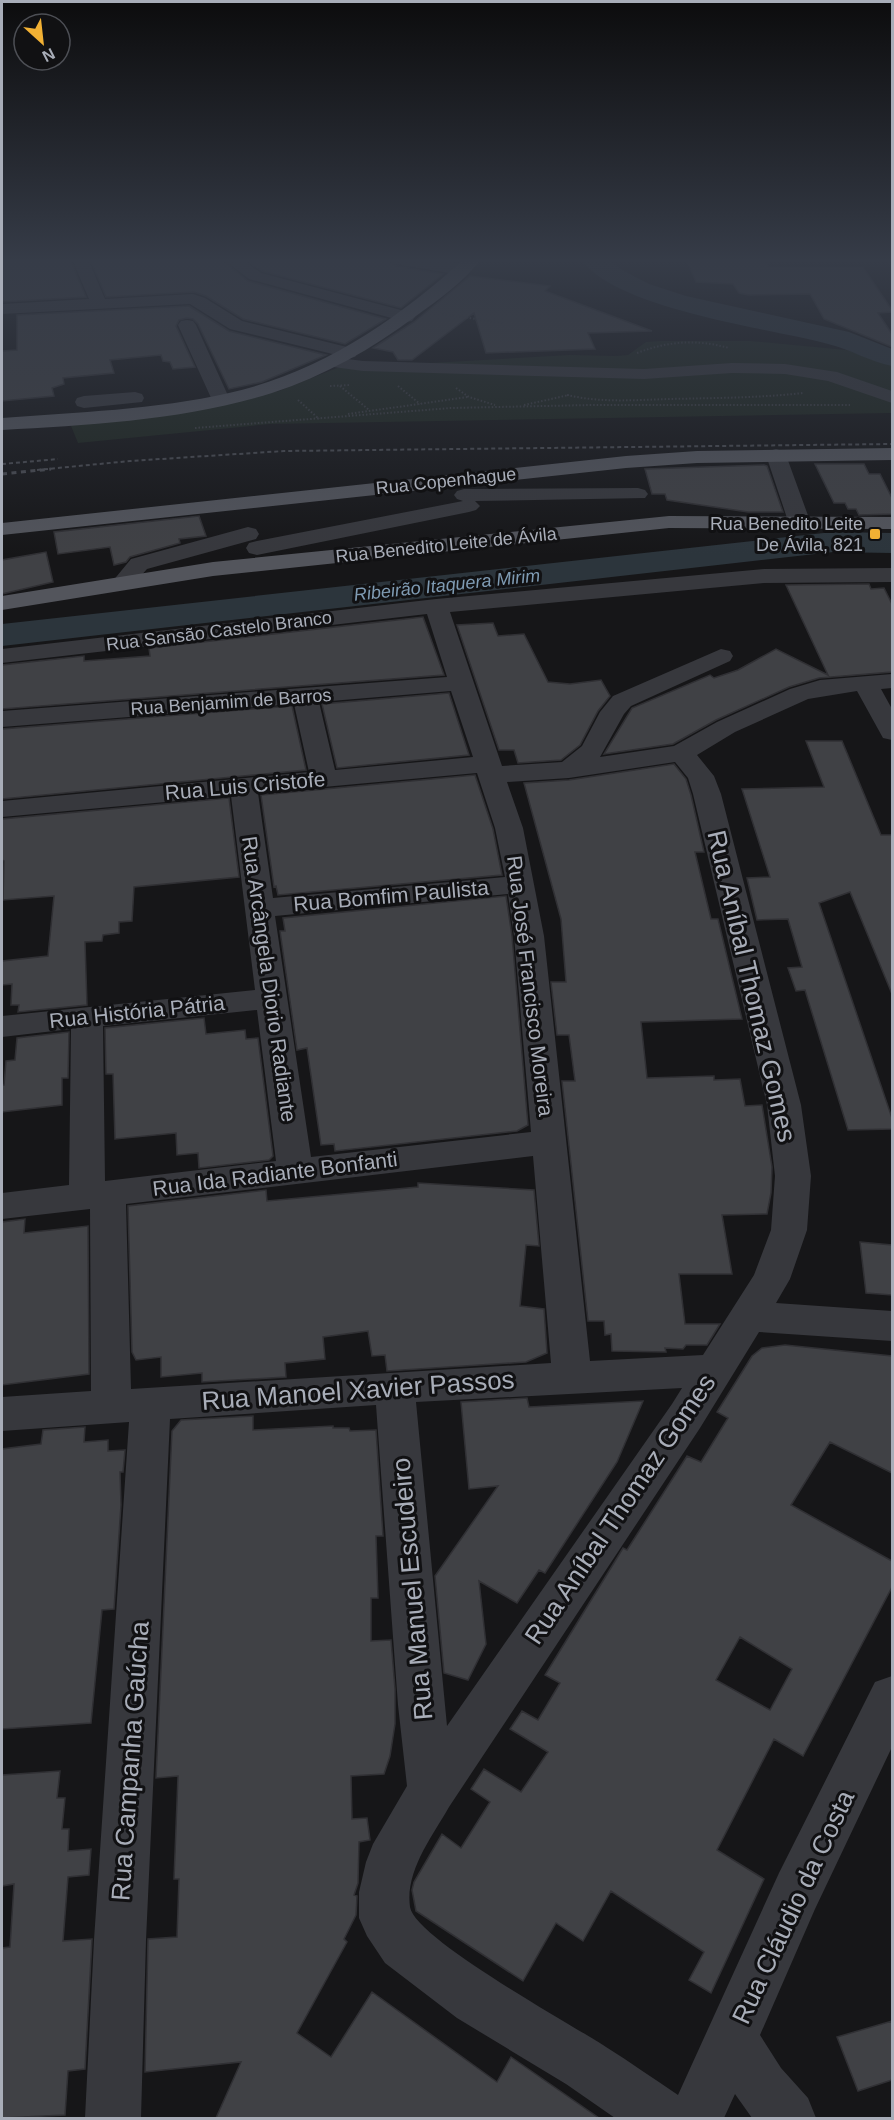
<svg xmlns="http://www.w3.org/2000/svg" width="894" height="2120" font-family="Arial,sans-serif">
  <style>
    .green { fill: #1e261f }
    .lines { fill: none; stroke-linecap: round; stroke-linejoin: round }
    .river { fill: #2c353c; fill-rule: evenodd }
    .building { fill: #404145; stroke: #303034; stroke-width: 1.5; fill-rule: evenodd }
    .path { stroke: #3d3f44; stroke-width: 2; stroke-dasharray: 1.5 2; stroke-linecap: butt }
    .minor { fill: #37383d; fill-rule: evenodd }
    .major { fill: #53555c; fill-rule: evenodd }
    .rail-far1 { stroke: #4a4c52; stroke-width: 2; stroke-dasharray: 4 3; stroke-linecap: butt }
    .rail { stroke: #4a4c52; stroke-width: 3; stroke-dasharray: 5 4.5; stroke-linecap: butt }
    .poi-dot { fill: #f2b134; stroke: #111113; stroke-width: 2 }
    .labels { text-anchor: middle; stroke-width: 6; stroke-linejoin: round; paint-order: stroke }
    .far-street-label { font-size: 18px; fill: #a8adb8; stroke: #111113 }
    .far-poi-label { font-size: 18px; fill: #a8adb8; stroke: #111113; text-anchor: end }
    .far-water-label { font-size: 18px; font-style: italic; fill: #7f9bb3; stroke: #111113 }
    .street-label { font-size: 21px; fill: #a8adb8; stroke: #111113 }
    .near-street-label { font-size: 26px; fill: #a8adb8; stroke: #111113 }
  </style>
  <rect width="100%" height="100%" fill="#161618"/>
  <path class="green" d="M661 341H750L857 351 892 362V413L270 424 78 443 69 421 223 404 279 391 347 364 429 363 570 355 617 356 628 355 646 342Z"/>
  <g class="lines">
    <path class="river" d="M581 259H608L624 271 649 284 686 296 849 332 892 349V366C870 362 850 349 828 344 768 328 615 309 581 259Z
      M833 532 892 533V553L833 552 2 646V624Z"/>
  </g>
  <path class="building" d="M2 259H70L86 297 2 302Z
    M90 259H221L248 281 386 319 345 344 243 319 206 296 194 292 106 297Z
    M244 259H386L396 266 443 274 401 308 262 271Z
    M686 259H765L769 267H863L892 310V312L878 313 892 334V347L824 319 810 294 749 295 739 293 733 284 696 282Z
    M470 276 550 286 545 291 652 331 588 333 595 349 486 353 474 313 412 360H398L393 352 373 348 414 322Z
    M189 306 229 331 326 355 262 382 229 389 198 324 193 319 187 318 179 320 176 326 195 367 173 369 170 362 163 361 161 355 110 360 114 373 63 378 64 384 52 388 54 396 2 401V351L17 350V315Z
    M815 464H864L869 474H880L892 498V514L859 515 856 509H848L845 503H834Z
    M764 465 767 466 783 512H748L667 500 665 494H652L645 469Z
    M199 516 206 536 179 539 180 543 130 557 126 562 114 565 110 547 58 554 54 532Z
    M46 552 53 582 2 594V560Z
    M869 584 871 589 884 588 892 604V672L819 678 789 687 716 720 673 744 604 754 632 708 710 675 714 678 738 670 776 649 828 675 786 585Z
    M423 617 444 675 2 709V665L84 656V661L150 656 149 648Z
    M493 623 498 636 524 634 548 682 570 684 601 680 610 696 598 711 580 745 561 760 518 763 514 750H499L457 625Z
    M449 693 469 755 337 768 322 704Z
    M292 706 306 770 2 799V729Z
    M806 741H842L881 835H892V994L850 892 819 903 892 1118V1129L848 1130 805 990 796 991 788 968 802 967 788 919 757 920 747 878 770 877 742 789 824 787Z
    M674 764 686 779 691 795 704 852H695L711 919H718L742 1019 641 1022 647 1078 714 1076V1080L740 1079 745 1106 762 1105 772 1167 771 1193 767 1214 722 1215 732 1274H679L685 1324H720L707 1345H686L683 1349 665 1348 666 1352 612 1351 611 1334 605 1335 604 1321H588L562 1081H575L569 1035H557L551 982H566L561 919 524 783 569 780Z
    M475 775 493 829 502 875 278 895 276 886 274 887 261 795Z
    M229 798 239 877 134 887 132 921 119 922V933L103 935 102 941 85 942 87 1005 18 1012 19 1005H11L12 984 2 985V961L48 956 54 896 3 900 4 861 2 860V819Z
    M506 896 512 936 528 1125 517 1131 335 1151 334 1144 321 1145 307 1048 297 1050 280 931H285L283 918Z
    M204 1018 206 1034 245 1030 246 1039 258 1038 273 1156 269 1160 199 1168 198 1153 177 1155 176 1133 115 1139 113 1074H106L105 1028Z
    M69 1032 68 1078H62V1105L2 1112V1085H4L6 1061 15 1060 17 1038Z
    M418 1183 534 1190 539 1246 526 1245 520 1306 544 1309 547 1353 526 1362 387 1371 385 1355 372 1356 368 1331 323 1337 325 1359 285 1363 286 1377 202 1382V1373L161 1377V1357L136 1360 132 1352 128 1206 266 1190 267 1201 418 1187Z
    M25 1219 24 1233 88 1226 89 1374 2 1385V1222Z
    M860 1242 892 1245V1295L866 1293Z
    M785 1345 892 1356V1473L830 1442 791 1505 892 1561V1587L803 1756 774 1739 717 1850 764 1879 711 1993 689 1980 704 1952 611 1891 583 1941 556 1923 523 1981 416 1911 412 1890 414 1882 442 1834 461 1848 490 1802 471 1789 484 1769 521 1792 548 1752 510 1729 522 1711 538 1720 560 1683 545 1675 617 1558 623 1548 627 1550 687 1456 701 1462 728 1418 717 1412 752 1356 762 1348ZM740 1637 792 1669 770 1710 716 1680Z
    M527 1398 529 1407 643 1401 617 1462 545 1573 539 1570 517 1603 479 1581 486 1644 468 1680 444 1673 435 1576 498 1486 469 1489 461 1402Z
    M253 1416V1430L333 1426V1428H349L350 1431 376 1430 383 1536H376L378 1598H371V1641L391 1640 395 1689V1724L390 1756 384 1774 351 1776 352 1819 367 1818 370 1840 359 1842 358 1883 354 1895 357 1896 356 1915 344 1939 347 1942 297 2033 331 2057 372 1992 497 2082 511 2057 599 2118H216L241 2062 145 2072 148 1939 177 1937 179 1879H174L178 1776 156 1778 172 1431 181 1420Z
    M85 1427 84 1442 108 1440V1451L125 1450 123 1472H120L121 1505 114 1609 102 1610 91 1723 2 1729V1449L41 1444 43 1430Z
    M60 1771 57 1798H65L62 1829H69L68 1851 91 1849 89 1875 68 1877 63 1941 92 1939 85 2069 68 2071 65 2115 2 2118V1948L10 1947 14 1884 2 1886V1775Z
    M892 2021V2080L858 2091 837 2037Z"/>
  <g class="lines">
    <path class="path" d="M211 286 227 280
      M442 314 503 323
      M637 353C669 341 696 339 729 348
      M330 386 350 385
      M340 386 369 410
      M398 386 420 404
      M456 388 469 397 495 405
      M567 395C601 403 634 400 669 399 714 398 758 398 803 393
      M298 400 319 419
      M524 405 569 395
      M348 414 468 397
      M195 428 451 408 591 405H850"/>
    <path class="minor" d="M72 259H88L105 299 193 294 205 298 242 321 355 349 358 353 355 357 349 358 230 329 190 304 2 314V304L89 299Z
      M223 259H241L261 273 412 313 415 317 412 321 406 322 249 279Z
      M388 259C404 258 459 258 469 270L461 275 396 264Z
      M187 320 193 321 196 325 230 400 228 404H214L212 400 178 325 181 321Z
      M332 357 363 361 644 369 732 363 785 364 837 372 892 391V403L828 381 785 374 732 373 644 379 363 371 326 366 323 362 326 358Z
      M135 392 142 394 144 398 142 402 84 408 77 406 75 402 77 398 84 396Z
      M776 449 783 451 786 455 810 521 807 526 799 527 791 526 788 521 766 455 769 451Z
      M638 488 645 490 648 494 645 498 475 501 480 506 476 510 469 512 257 555 249 553 246 548 249 543 257 541 463 501 457 499 454 495 457 491 464 489Z
      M248 527 256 529 259 534 256 539 147 569 131 587 123 589 115 587 112 582 131 559Z
      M892 568V582L764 583 450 612 502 766 562 762 582 746 600 712 613 696 721 649 730 651 733 656 730 661 631 706 624 714 600 757 674 746 717 722 790 689 820 680 892 674V688L881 689 892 709V740L883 738 857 691 808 699 735 732 697 755 714 776 721 794 801 1105 811 1176 807 1230 790 1279 776 1303 892 1311V1341L759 1332 700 1428 449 1807C432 1837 405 1871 410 1907 415 1939 573 2025 606 2047 630 2062 654 2079 678 2095L779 1873 875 1682 892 1676V1747L815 1909 760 2035 781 2068 808 2098 816 2118H752L735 2094 724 2118H615L566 2084 457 2018 385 1963 367 1936 359 1918V1892L366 1862 373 1844 407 1786 398 1705 376 1405 170 1419 146 1940 141 2118H85L94 1940 129 1422 2 1431V1397L91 1391 90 1209 2 1219V1193L69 1185 71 1029 2 1037V1016L255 990 231 796 2 817V801L309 772 294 704 2 727V711L447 677 427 614 2 663V649L436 599 764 569ZM451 691 473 757 335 770 319 702ZM675 762 688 778 693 794 767 1105 775 1176 771 1230 754 1275 703 1355 590 1361 544 936 523 828 507 782 569 778ZM477 773 495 828 505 877 273 898 258 793ZM508 894 514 936 531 1132 311 1157 275 916ZM257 1010 276 1161 105 1181 103 1026ZM533 1156 551 1363 131 1389 126 1204ZM682 1388 672 1404 447 1726 416 1402Z"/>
    <path class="major" d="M464 259H481C465 281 438 300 416 316 372 349 324 376 272 393 186 420 91 425 2 430V418C77 412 155 410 229 393 319 373 397 320 464 259Z
      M892 448V460L697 463 626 468 2 535V523L626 456 697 451Z
      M669 516 892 517V529L669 528 213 576 2 610V596L213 562Z"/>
    <path class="rail-far1" d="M2 464 58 459
      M37 470 130 461 284 451 892 444"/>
    <path class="rail" d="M2 474 51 469"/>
  </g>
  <linearGradient id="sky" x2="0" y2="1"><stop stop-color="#0c0c0d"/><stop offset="0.47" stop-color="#363c48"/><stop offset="1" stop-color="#363c48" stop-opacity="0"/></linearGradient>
  <rect width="894" height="555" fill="url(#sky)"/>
  <rect class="poi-dot" x="869" y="528" width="12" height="12" rx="3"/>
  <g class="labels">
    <g class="far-street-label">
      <text transform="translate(446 481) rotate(-6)" y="6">Rua Copenhague</text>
      <text transform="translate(446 545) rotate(-6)" y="6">Rua Benedito Leite de Ávila</text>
      <text transform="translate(219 631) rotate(-7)" y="6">Rua Sansão Castelo Branco</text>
      <text transform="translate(231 702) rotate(-4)" y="6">Rua Benjamim de Barros</text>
    </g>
    <g class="far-poi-label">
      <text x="863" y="530">Rua Benedito Leite<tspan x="863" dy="21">De Ávila, 821</tspan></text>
    </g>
    <g class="far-water-label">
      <text transform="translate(447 585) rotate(-6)" y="6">Ribeirão Itaquera Mirim</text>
    </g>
    <g class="street-label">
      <text transform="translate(245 786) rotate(-5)" y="7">Rua Luis Cristofe</text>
      <text transform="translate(391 896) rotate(-5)" y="7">Rua Bomfim Paulista</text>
      <text transform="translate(269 979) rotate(82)" y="7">Rua Arcângela Diorio Radiante</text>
      <text transform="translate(530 986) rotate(83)" y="7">Rua José Francisco Moreira</text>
      <text transform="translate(137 1012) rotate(-6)" y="7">Rua História Pátria</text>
      <text transform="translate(275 1174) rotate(-7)" y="7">Rua Ida Radiante Bonfanti</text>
    </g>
    <g class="near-street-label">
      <text transform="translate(752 986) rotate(77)" y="9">Rua Aníbal Thomaz Gomes</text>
      <text transform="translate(358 1390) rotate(-4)" y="9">Rua Manoel Xavier Passos</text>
      <text transform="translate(620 1509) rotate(-56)" y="9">Rua Aníbal Thomaz Gomes</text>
      <text transform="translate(412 1589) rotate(-95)" y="9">Rua Manuel Escudeiro</text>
      <text transform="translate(130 1761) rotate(-86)" y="9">Rua Campanha Gaúcha</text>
      <text transform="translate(793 1907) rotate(-65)" y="9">Rua Cláudio da Costa</text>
    </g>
  </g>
  <rect width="894" height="2120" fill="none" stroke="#a8adb8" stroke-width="6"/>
  <g transform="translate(42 42) rotate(153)"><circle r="28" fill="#111113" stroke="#4d4f55" stroke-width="1.5"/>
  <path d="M0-4.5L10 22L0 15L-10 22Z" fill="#f2b134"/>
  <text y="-9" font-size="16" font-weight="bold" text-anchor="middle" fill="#a8adb8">N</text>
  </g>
</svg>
